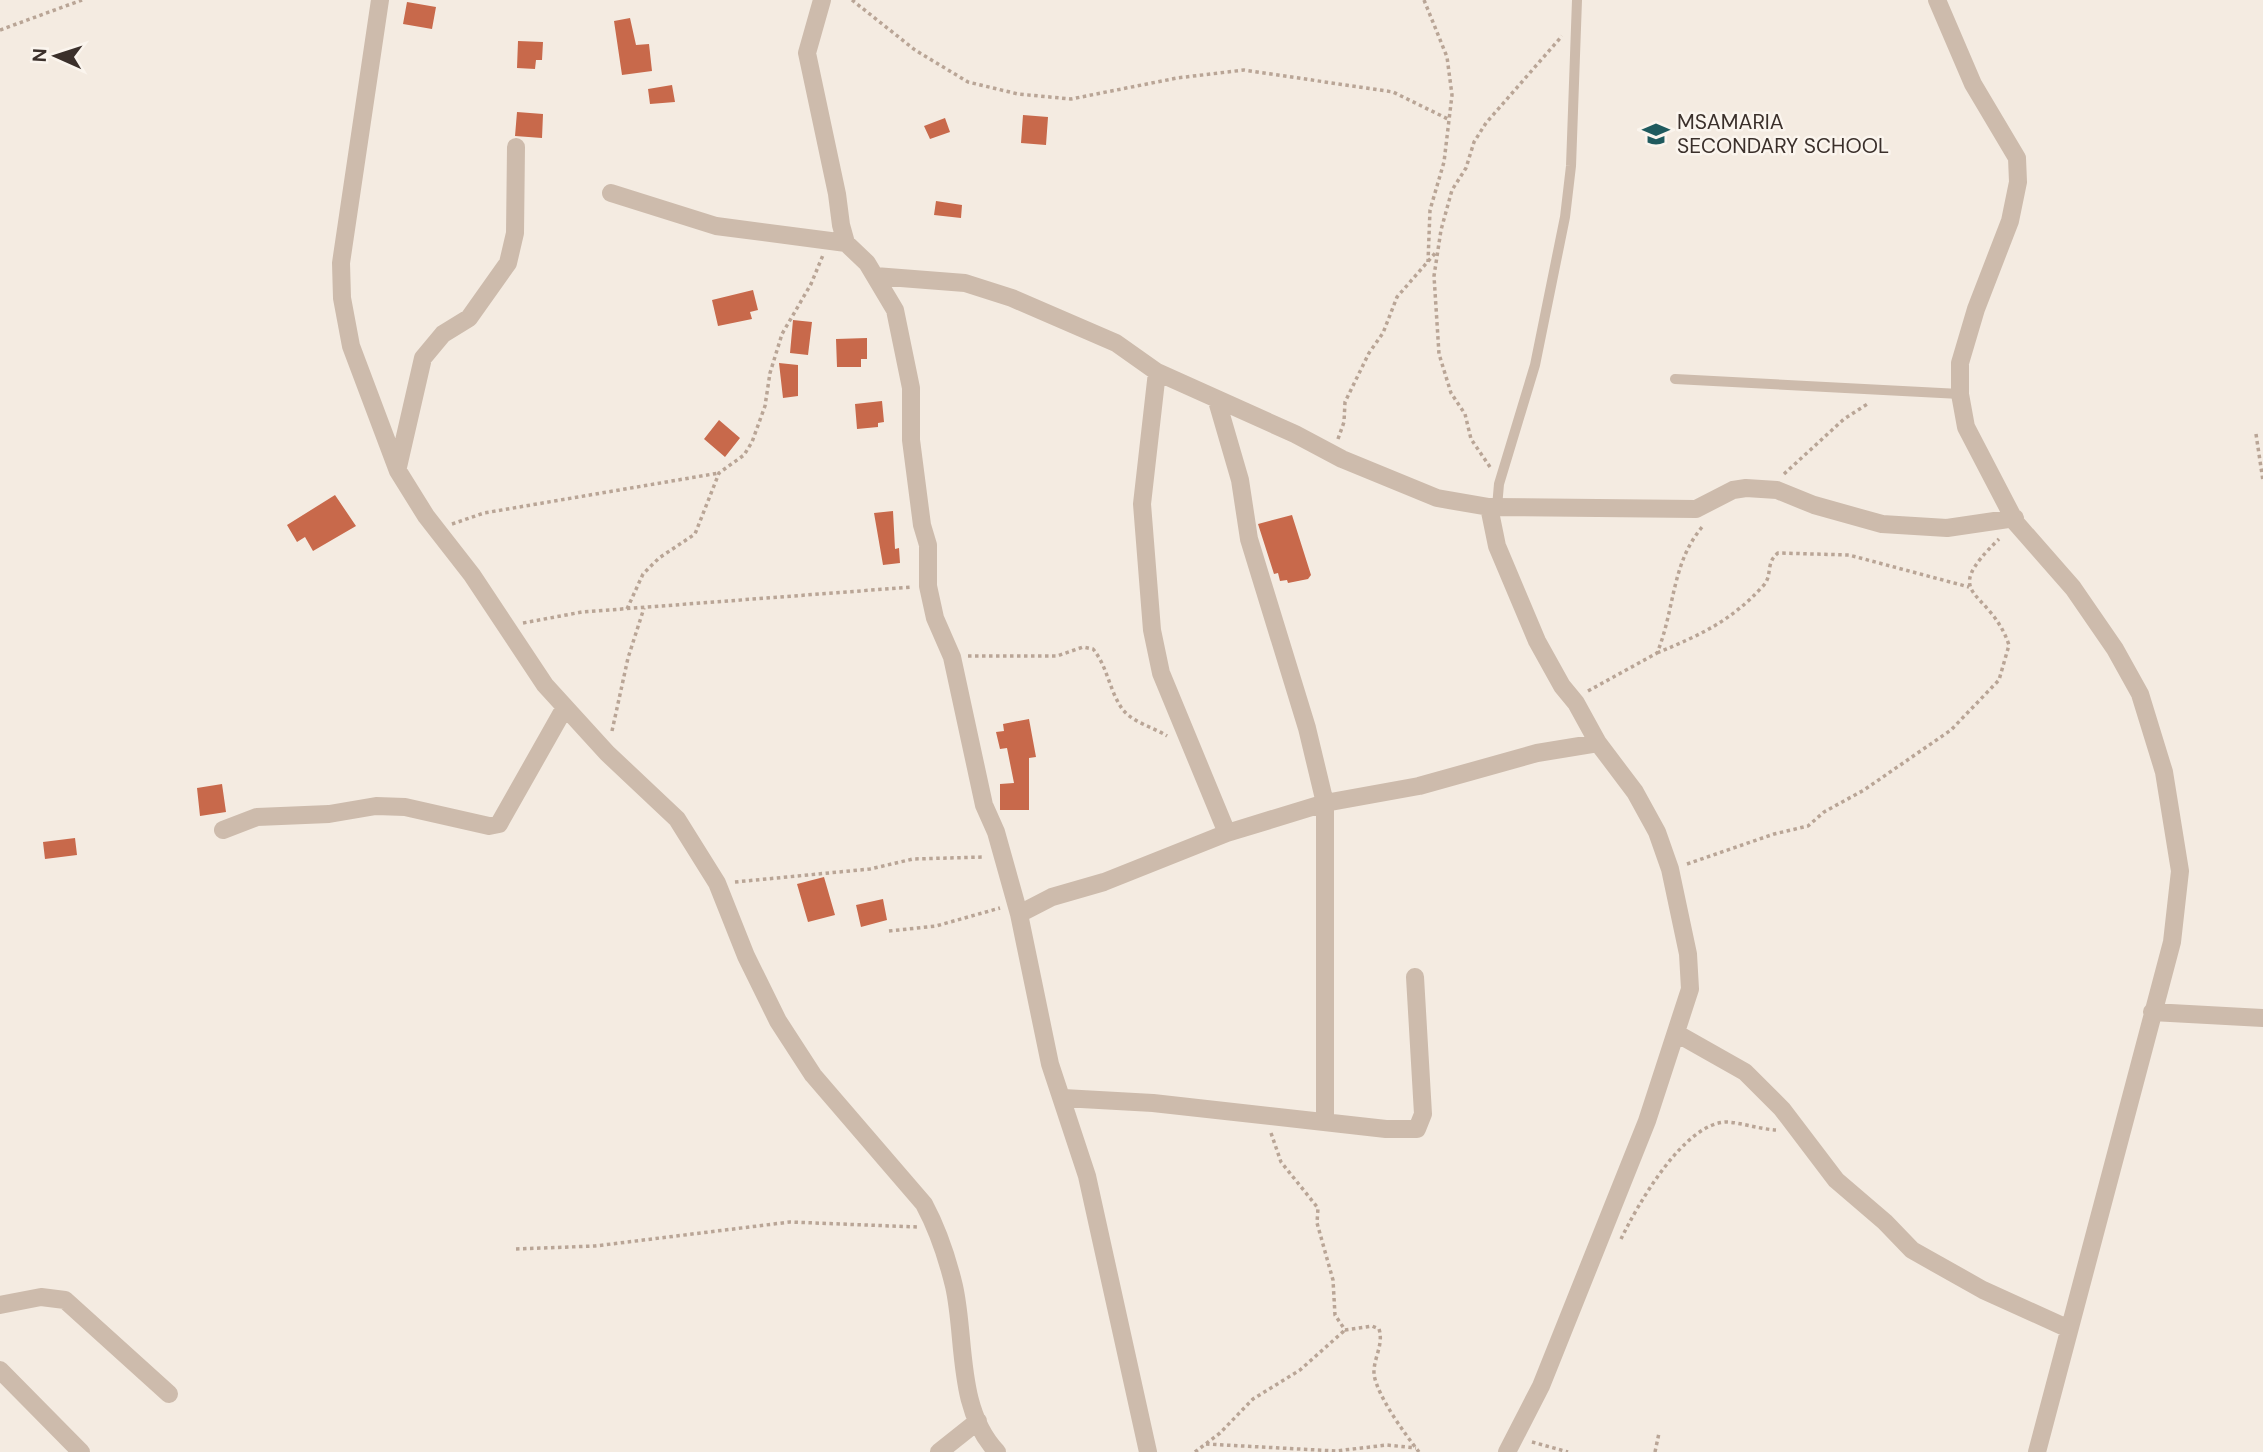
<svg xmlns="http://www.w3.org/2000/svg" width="2263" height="1452" font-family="'DM Sans',sans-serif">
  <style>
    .building { fill: #c8694b }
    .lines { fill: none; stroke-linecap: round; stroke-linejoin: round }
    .path { stroke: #b9a596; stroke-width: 3.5; stroke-dasharray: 3.5 3.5; stroke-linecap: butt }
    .lane { stroke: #cdbbac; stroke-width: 10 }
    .street { stroke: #cdbbac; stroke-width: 18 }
    .labels { text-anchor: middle; stroke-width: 5; stroke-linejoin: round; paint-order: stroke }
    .poi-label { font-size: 21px; fill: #3b302b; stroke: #fbf5ee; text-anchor: start }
  </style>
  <rect width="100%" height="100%" fill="#f4ebe1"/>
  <path class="building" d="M407 2 436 7 432 29 403 24Z
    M630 18 636 45 649 44 652 71 622 75 614 21Z
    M518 41 543 42 542 60H536L535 69 517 68Z
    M672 85 675 102 650 104 648 89Z
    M517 112 543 114 542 138 515 136Z
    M1023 115 1048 117 1046 145 1021 143Z
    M945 118 950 132 930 139 924 126Z
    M936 201 962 205 961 218 934 215Z
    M753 290 758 310 750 312 752 319 718 326 712 300Z
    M793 320 812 322 808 355 790 353Z
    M867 338V359H861V367H837L836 339Z
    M779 363 798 365V396L783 398Z
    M882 401 884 422 878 423V427L857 429 855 404Z
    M719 420 740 438 725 457 704 439Z
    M335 495 356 526 313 551 305 537 297 542 287 525Z
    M893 511 895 549 899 548 900 563 883 565 874 513Z
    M1292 515 1311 575 1308 579 1288 583 1287 580 1280 581 1278 573 1274 574 1258 524Z
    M1029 719 1036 757 1029 758V810H1000V784L1014 783 1007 748 1000 749 996 732 1004 731 1003 724Z
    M222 784 226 812 200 816 197 788Z
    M75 838 77 855 45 859 43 842Z
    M824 877 835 915 808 922 797 884Z
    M883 899 887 920 861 927 856 905Z"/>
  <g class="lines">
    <path class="path" d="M852 0 915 50 968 82 1018 94 1071 99 1177 78 1244 70 1393 92 1450 120
      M1424 0 1447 57 1452 95 1444 162 1430 210 1428 262
      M0 30 82 0
      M2256 434 2263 481
      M1338 439 1344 422 1345 402 1369 353 1383 333 1397 297 1437 251
      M1490 467 1471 439 1465 414 1451 393 1439 354 1434 276 1441 230 1452 190 1466 168 1474 142 1486 123 1562 36
      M1784 474 1844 419 1869 403
      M452 524 484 513 719 473
      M627 609 643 574 659 558 695 534 719 473 744 455 752 442 765 406 770 373 782 334 811 284 823 255
      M523 623 582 612 912 587
      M1657 653C1700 635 1730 622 1763 586 1773 576 1765 563 1778 553L1849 555 1969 587
      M968 656H1057L1083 647 1093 649C1108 667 1109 691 1123 710 1134 723 1153 727 1167 736
      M1588 691 1657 653C1675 610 1671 563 1703 526
      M612 731 628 658 644 608
      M1687 864 1774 834 1808 826 1824 812 1864 790 1951 730 1999 680 2009 645C1989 586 1937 599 1999 539
      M735 882 870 869 913 859 984 857
      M889 931 936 926 1000 908
      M1271 1133 1281 1162 1318 1208 1317 1223 1333 1280 1335 1315 1345 1330 1372 1326 1379 1329C1384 1345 1373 1359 1374 1374 1377 1396 1405 1434 1419 1452
      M1621 1239C1637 1206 1684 1122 1727 1122 1743 1123 1759 1129 1776 1130
      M516 1249 595 1246 790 1222 917 1227
      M1532 1442 1568 1452
      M1206 1444 1336 1451 1387 1445 1416 1448
      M1195 1452 1220 1433 1253 1399 1300 1370 1345 1330
      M1655 1452 1659 1433"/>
    <path class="lane" d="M1675 379 1960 394
      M1497 507 1499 484 1535 365 1565 217 1571 166 1577 0"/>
    <path class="street" d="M380 0 341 263 342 298 351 346 398 471 426 516 472 575 545 685 607 753 677 819 717 883 746 956 778 1021 813 1075 924 1204C938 1230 947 1257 954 1286 966 1339 956 1409 997 1452
      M822 0 807 53 837 194 841 225 846 243 867 263 895 310 911 388V440L922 525 928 545V586L935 618 952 657 984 805 996 832 1019 914 1050 1064 1087 1176 1148 1452
      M1937 0 1973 84 2017 158 2018 182 2010 221 1976 309 1960 363V394L1966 427 2016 523 2073 588 2115 649 2140 694 2164 772 2180 871 2172 942 2037 1452
      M611 193 716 226 846 243
      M875 276 965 283 1012 298 1116 343 1157 372 1295 434 1342 459 1437 498 1489 507 1497 546 1537 641 1562 686 1576 703 1598 743 1635 792 1657 832 1670 869 1688 954 1690 989 1647 1121 1541 1386 1507 1452
      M1157 372 1142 504 1152 630 1161 673 1227 833
      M1217 401 1240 480 1249 539 1307 728 1325 803V1121
      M398 467 423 358 443 334 469 318 508 263 515 233 516 147
      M1489 507 1696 509 1733 490 1746 488 1777 490 1814 505 1882 524 1947 528 2015 518
      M223 830 257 817 329 814 376 806 405 807 489 826 499 824 564 709
      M1019 914 1052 897 1104 882 1227 833 1325 803 1419 786 1537 753 1598 743
      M2152 1012 2263 1018
      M1676 1033 1745 1072 1782 1109 1836 1180 1885 1222 1912 1250 1983 1290 2069 1329
      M1063 1098 1153 1103 1386 1129H1417L1423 1114 1415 977
      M0 1305 41 1297 65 1300 169 1394
      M0 1370 81 1452
      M939 1452 978 1421"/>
  </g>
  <defs>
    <symbol id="school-bare" viewBox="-9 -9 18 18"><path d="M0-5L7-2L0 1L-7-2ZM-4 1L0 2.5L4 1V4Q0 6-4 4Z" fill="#1f5a5e" stroke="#fbf5ee" stroke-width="2.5" paint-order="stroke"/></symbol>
  </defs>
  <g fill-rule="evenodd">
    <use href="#school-bare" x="1637" y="115" width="38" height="38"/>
  </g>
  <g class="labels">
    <g class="poi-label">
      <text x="1677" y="129">MSAMARIA<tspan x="1677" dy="24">SECONDARY SCHOOL</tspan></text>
    </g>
  </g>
  <g transform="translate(56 56) rotate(273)" stroke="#fbf5ee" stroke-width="5" paint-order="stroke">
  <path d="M0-5L12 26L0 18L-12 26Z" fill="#3b302b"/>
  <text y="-10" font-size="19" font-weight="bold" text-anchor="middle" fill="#3b302b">N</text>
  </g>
</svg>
